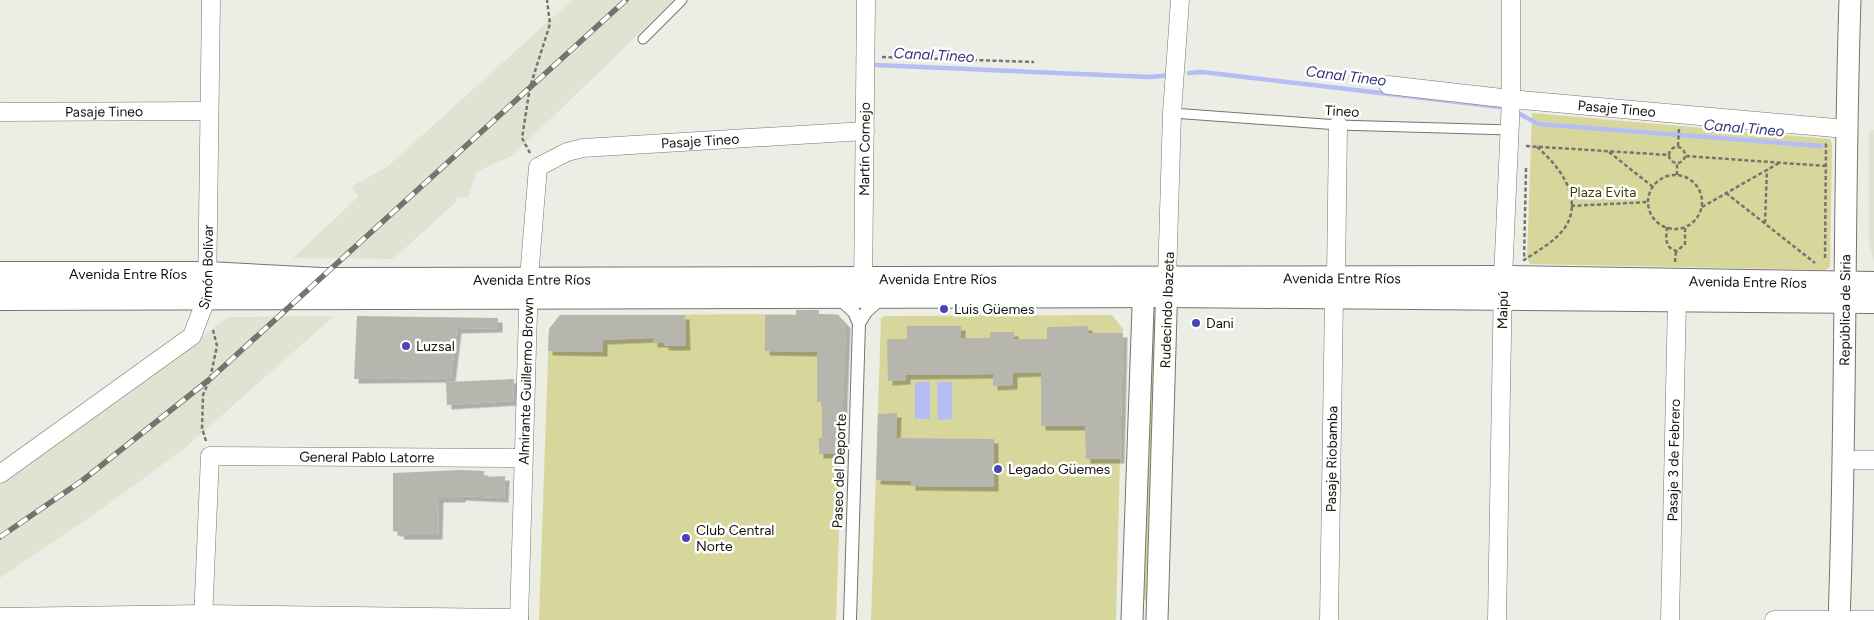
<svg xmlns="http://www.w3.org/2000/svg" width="1874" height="620" font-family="Figtree,sans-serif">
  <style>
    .built { fill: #e1e2d1 }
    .green { fill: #d7d79c }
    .water { fill: #b5bdf4 }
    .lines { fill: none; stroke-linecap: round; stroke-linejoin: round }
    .stream { stroke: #b5bdf4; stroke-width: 4.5 }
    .building { fill: #b6b6ae; filter: url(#shadow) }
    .service-casing { stroke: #76766e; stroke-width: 11 }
    .pedestrian-casing { stroke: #76766e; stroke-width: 14 }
    .minor-casing { stroke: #76766e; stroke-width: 19 }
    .tertiary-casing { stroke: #76766e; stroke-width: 23 }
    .secondary-casing { stroke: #76766e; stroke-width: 26 }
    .path { stroke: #75756f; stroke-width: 2.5; stroke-dasharray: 4 2.5; stroke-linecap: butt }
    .service { stroke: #fff; stroke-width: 9 }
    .pedestrian { stroke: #fff; stroke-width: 12 }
    .minor { stroke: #fff; stroke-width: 18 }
    .tertiary { stroke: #fff; stroke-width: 21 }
    .secondary { stroke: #fff; stroke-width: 24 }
    .rail-casing { stroke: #73746e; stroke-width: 5.5 }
    .rail { stroke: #fffffe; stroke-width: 4; stroke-dasharray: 11; stroke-linecap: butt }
    .poi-dot { fill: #4844ba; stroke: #fffffe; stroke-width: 2 }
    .labels { text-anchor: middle; stroke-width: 5; stroke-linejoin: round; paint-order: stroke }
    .street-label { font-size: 14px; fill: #12120f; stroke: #fffffe }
    .park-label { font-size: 14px; fill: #403e00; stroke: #fffffe }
    .poi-label { font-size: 14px; fill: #12120f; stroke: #fffffe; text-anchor: start }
    .water-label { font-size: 15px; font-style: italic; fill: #353583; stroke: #fffffe }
  </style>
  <defs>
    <filter id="shadow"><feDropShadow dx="4.5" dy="4.5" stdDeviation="0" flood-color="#0004"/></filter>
  </defs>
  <rect width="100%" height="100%" fill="#ecede4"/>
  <path class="built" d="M572 0H674L513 155 476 172 468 197H457L456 202 393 259 293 258 358 197 352 186 387 167Z
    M1869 129 1874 130V263L1869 243Z
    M334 316 185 448 103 508 0 578V484L228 317Z"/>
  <path class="green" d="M1532 113 1830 139 1832 144 1830 267 1825 270 1530 264 1527 258Z
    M838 314 846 324 836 620H539L549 329 560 315Z
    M1112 315 1123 329V333L1116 620H871L881 318 886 316Z
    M1150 316H1159L1151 600H1143Z"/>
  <path class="water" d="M915 382H930V419H915Z
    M937 382H952V419L938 420Z"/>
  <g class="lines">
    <path class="stream" d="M876 65 1150 77 1171 75
      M1189 73 1202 72 1500 107
      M1518 113 1538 124 1821 146"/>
  </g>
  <path class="building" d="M796 310H819V314L838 315 846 324 841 454H819V438H822V402H817V352L765 351V315H796Z
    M560 315H685L686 346H664V343H653V338L603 340V352L548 351 549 329Z
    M357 316 498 318V328L457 329 451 378 354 379Z
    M907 326H961V338H990V332H1014V339H1047V327L1088 326V333H1123L1120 459H1086L1085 426H1041V372L1013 373V385L993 386V374L906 375V380L888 381 887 339H907Z
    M514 379 513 401 447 405 446 382Z
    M897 413 896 438 994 439V487L911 486V481L876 480 878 414Z
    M460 470 484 471V477L505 476 504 498 461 496V498H439L438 535H400L399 532 393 531V473Z"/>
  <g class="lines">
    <defs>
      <path id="service" d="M643 39 682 0
        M1172 113 1338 125 1510 130"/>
      <path id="pedestrian" d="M839 298 854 312 859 323 866 312 881 298
        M850 620 859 323"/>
      <g id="minor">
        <path id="s1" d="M1388 85 1511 99 1846 129"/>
        <path id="s2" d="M0 112 208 111"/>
        <path d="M1167 279 1172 113 1180 0"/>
        <path d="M1336 279 1338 125"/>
        <path id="s3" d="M863 291 866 0"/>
        <path d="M1845 460H1874"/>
        <path id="s4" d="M0 474 192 336 207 297 211 0"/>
        <path d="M0 617 203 614 519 618"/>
        <path id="s5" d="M203 620 210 456 523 458"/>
        <path id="s6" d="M519 620 529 278 538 167 567 152 583 148 865 131"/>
        <path id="s7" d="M1329 620 1334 297"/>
        <path id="s8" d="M1497 620 1503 278 1511 99V0"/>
        <path id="s9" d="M1670 620 1677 300"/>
        <path d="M1774 620H1874"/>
      </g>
      <g id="tertiary">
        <path d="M1132 620 1144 279"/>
        <path d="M1157 620 1167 279"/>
        <path id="s10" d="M1839 620C1847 413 1843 207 1850 0"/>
      </g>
      <g id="secondary">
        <path id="s11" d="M0 274H208L321 280 1503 278 1874 284"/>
        <path d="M0 298 1167 295 1874 301"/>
      </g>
    </defs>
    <use href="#service" class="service-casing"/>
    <use href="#pedestrian" class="pedestrian-casing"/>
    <use href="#minor" class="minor-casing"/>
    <use href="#tertiary" class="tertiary-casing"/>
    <use href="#secondary" class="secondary-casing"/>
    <path class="path" d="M882 57 1034 62
      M1526 146 1669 155
      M1678 146 1679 129
      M1669 155a8 8 0 1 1 16 0a8 8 0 1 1-16 0Z
      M1609 152 1653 187
      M530 153 522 138 530 87 550 24 547 0
      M1686 156 1826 166
      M1526 168 1524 260C1538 251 1557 240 1566 226 1584 196 1557 164 1536 146
      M1677 175V164
      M1648 202a27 27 0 1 1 54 0a27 27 0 1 1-54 0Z
      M1726 193 1815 263
      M1571 206 1648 202
      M1702 207 1779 163
      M1765 223 1767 169
      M1667 227C1666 238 1664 248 1677 251L1685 244V227
      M1825 258 1826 142
      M1675 262 1676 251
      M206 441 202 428 203 395 210 379 217 346 213 330"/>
    <use href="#service" class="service"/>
    <use href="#pedestrian" class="pedestrian"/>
    <use href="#minor" class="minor"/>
    <use href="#tertiary" class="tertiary"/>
    <use href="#secondary" class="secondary"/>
    <defs>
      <path id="rail" d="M0 537 83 480 210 379 626 0"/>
    </defs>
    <use href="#rail" class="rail-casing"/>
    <use href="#rail" class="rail"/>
  </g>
  <g class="poi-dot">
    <circle cx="944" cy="309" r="5"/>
    <circle cx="1196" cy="323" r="5"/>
    <circle cx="406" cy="346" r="5"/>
    <circle cx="998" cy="469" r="5"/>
    <circle cx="686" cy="538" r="5"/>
  </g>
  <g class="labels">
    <g class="street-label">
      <text dy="5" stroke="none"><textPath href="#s1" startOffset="230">Pasaje Tineo</textPath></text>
      <text transform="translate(1342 111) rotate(3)" y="5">Tineo</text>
      <text dy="5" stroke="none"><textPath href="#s2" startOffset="104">Pasaje Tineo</textPath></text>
      <text dy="5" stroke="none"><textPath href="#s6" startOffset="620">Pasaje Tineo</textPath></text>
      <text dy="5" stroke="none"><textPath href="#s3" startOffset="142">Martín Cornejo</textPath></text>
      <text dy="5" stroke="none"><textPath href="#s4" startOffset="308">Simón Bolívar</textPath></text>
      <text dy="5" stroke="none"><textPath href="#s11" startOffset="128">Avenida Entre Ríos</textPath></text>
      <text dy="5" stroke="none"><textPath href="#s11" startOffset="532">Avenida Entre Ríos</textPath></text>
      <text dy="5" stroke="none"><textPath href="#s11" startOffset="938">Avenida Entre Ríos</textPath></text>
      <text dy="5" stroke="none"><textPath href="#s11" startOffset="1342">Avenida Entre Ríos</textPath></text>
      <text dy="5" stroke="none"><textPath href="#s11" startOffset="1748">Avenida Entre Ríos</textPath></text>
      <text transform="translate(1167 310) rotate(-88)" y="5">Rudecindo Ibazeta</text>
      <text dy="5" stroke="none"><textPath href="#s8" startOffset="310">Maipú</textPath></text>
      <text dy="5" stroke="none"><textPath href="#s10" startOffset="310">República de Siria</textPath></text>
      <text dy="5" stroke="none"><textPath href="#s6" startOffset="239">Almirante Guillermo Brown</textPath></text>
      <text dy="5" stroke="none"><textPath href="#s5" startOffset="321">General Pablo Latorre</textPath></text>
      <text dy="5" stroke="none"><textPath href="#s7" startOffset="161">Pasaje Riobamba</textPath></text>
      <text dy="5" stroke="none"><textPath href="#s9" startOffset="160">Pasaje 3 de Febrero</textPath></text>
      <text transform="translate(839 471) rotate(-88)" y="5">Paseo del Deporte</text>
    </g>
    <g class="park-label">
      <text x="1603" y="197">Plaza Evita</text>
    </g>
    <g class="poi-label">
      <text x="954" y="314">Luis Güemes</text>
      <text x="1206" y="328">Dani</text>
      <text x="416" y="351">Luzsal</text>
      <text x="1008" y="474">Legado Güemes</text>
      <text x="696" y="535">Club Central<tspan x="696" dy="16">Norte</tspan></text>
    </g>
    <g class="water-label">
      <text transform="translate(934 55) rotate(3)" y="5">Canal Tineo</text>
      <text transform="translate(1346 76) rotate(7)" y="5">Canal Tineo</text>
      <text transform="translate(1744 128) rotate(5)" y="5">Canal Tineo</text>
    </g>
  </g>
</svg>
